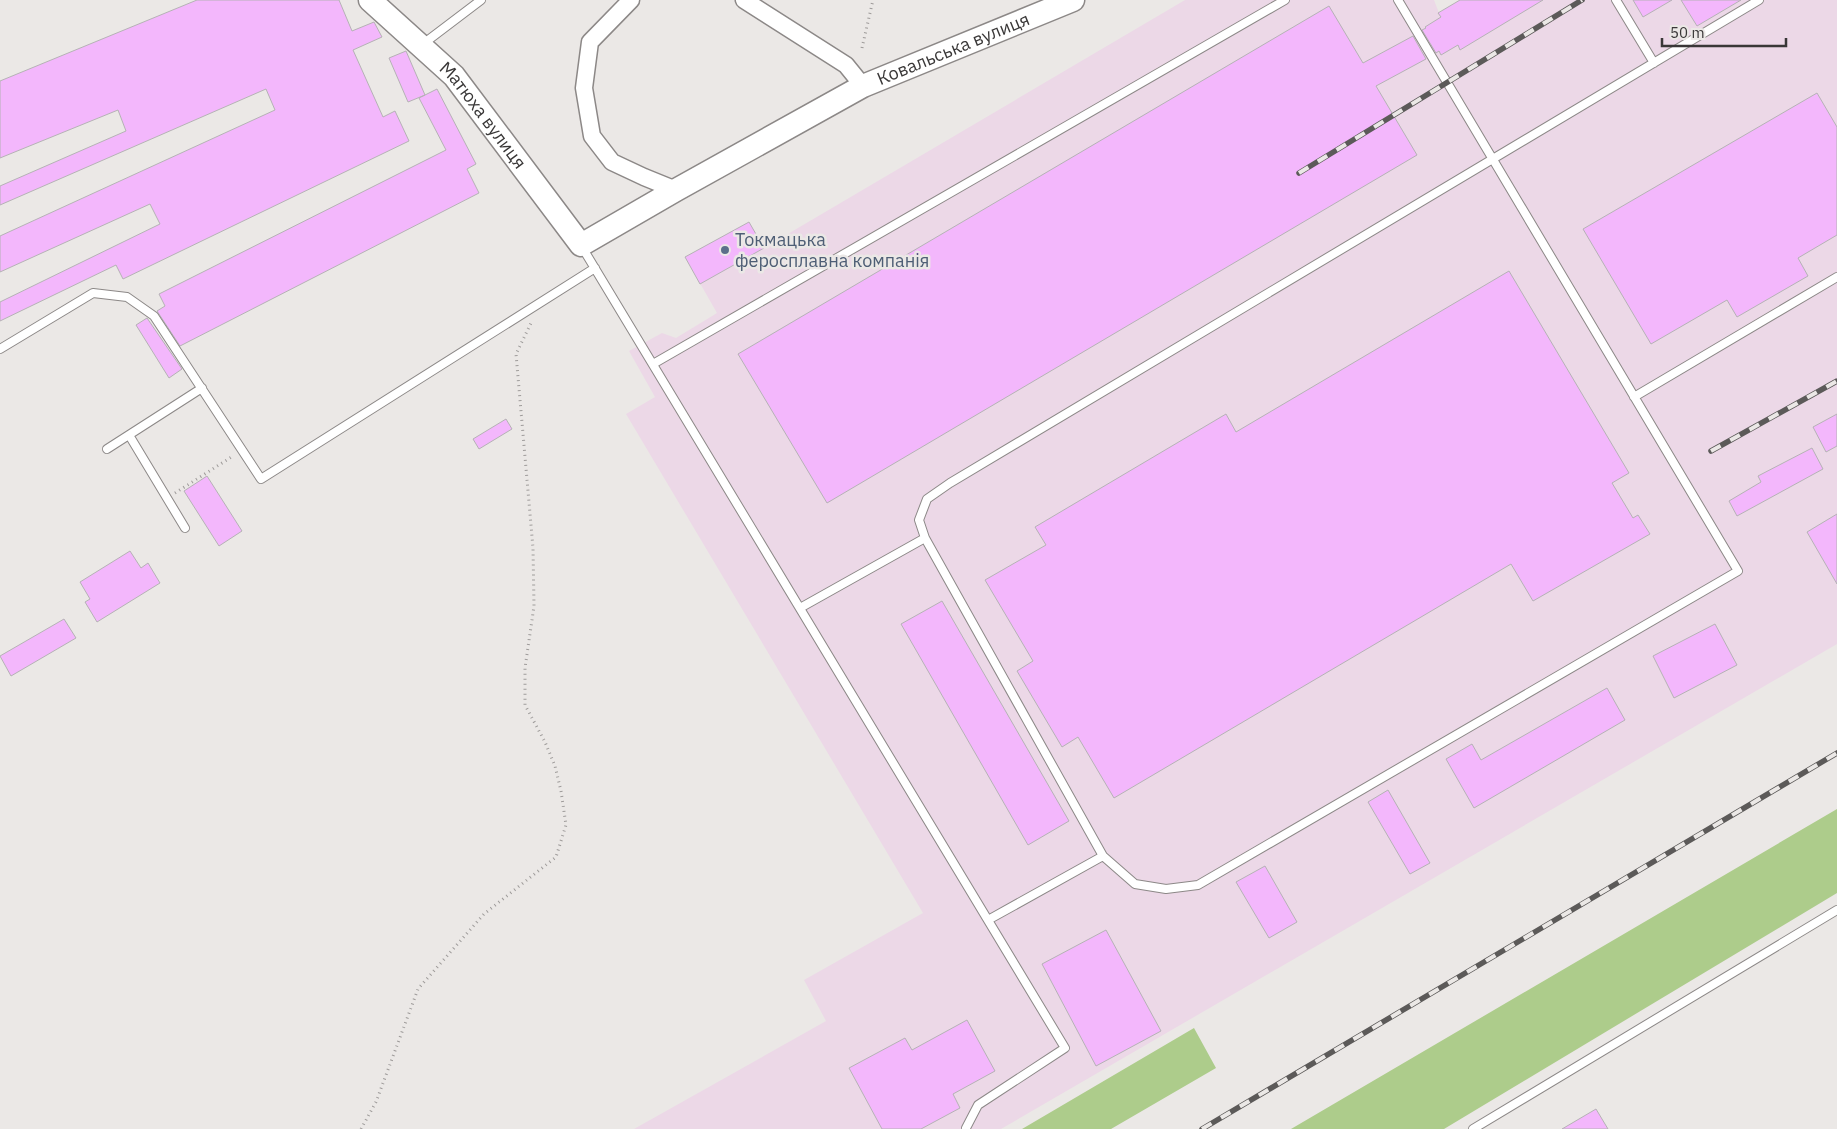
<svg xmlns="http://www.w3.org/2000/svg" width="1837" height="1129" font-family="'IBM Plex Sans',sans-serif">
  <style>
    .industrial { fill: #ecd8e7 }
    .green { fill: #adcc8b }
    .building { fill: #f3b7fc; stroke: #b5b2b5 }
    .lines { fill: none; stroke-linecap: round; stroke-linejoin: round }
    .lane-casing { stroke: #8c8887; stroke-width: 10 }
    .street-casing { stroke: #8c8887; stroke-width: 19 }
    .secondary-casing { stroke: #8c8887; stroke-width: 25 }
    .path { stroke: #9e9b9a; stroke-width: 3; stroke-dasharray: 1 4; stroke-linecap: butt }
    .lane { stroke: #fff; stroke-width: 8 }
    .street { stroke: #fff; stroke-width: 16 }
    .secondary { stroke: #fff; stroke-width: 22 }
    .rail-casing { stroke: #5c5a59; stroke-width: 5.5 }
    .rail { stroke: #ebe8e6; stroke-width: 4; stroke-dasharray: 11; stroke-linecap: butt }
    .service-dot { fill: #5c6f8a; stroke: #ebe8e6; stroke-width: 2 }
    .labels { text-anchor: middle; stroke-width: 5; stroke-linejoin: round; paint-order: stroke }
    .street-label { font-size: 18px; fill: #393737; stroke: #ebe8e6 }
    .service-label { font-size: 18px; fill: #4e5e75; stroke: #ebe8e6; text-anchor: start }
  </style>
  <rect width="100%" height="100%" fill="#ebe8e6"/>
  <path class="industrial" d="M1185 0H1434L1439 13 1460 0H1837V644L1001 1129H634L826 1021 804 980 923 913 626 414 655 397 629 351 662 333 676 338 717 313 685 257 749 222 764 248Z"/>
  <path class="green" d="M1837 809V893L1444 1129H1291Z
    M1194 1028 1216 1068 1111 1129H1022Z"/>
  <path class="building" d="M197 0H339L352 31 374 22 382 37 353 50 383 117 395 111 409 141 123 279 116 265 0 321V302L160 224 150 204 0 272V236L275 110 266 89 0 205V186L126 131 118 110 0 158V81Z
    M1460 0H1543L1460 50 1458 45 1441 55 1439 51 1436 53 1422 30 1426 28 1425 27 1441 17 1438 13Z
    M1633 0H1672L1643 17Z
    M1681 0H1741L1697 26Z
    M1329 6 1363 63 1413 36 1426 59 1376 86 1417 155 827 503 738 354Z
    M406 51 425 95 408 102 389 58Z
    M437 89 476 164 467 169 479 193 180 346 157 311 165 306 159 294 446 150 419 98Z
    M1817 93 1837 127V235L1798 258 1808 276 1737 317 1727 300 1651 344 1583 229Z
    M749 222 764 248 700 284 685 257Z
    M1509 271 1629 473 1612 483 1633 518 1638 515 1650 534 1533 601 1511 564 1114 798 1078 737 1062 747 1017 671 1033 661 985 580 1046 545 1035 527 1226 414 1236 432Z
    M147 318 182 369 169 378 136 325Z
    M1837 414V446L1826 452 1813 427Z
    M506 419 512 429 479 449 473 439Z
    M1812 448 1823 469 1737 516 1729 501 1761 482 1758 476Z
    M207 476 242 531 219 546 184 491Z
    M1837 514V584L1807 532Z
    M130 551 141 568 148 563 160 583 97 622 85 602 90 599 80 582Z
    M942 601 1069 821 1028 845 901 624Z
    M64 619 76 638 11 676 0 656Z
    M1715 624 1737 665 1674 698 1653 656Z
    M1607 688 1625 720 1474 808 1446 759 1472 744 1481 760Z
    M1388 790 1430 863 1410 874 1368 802Z
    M1265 866 1297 922 1269 938 1236 882Z
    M1106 930 1161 1031 1096 1066 1042 964Z
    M967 1020 995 1071 953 1094 960 1108 921 1129H882L849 1068 905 1038 912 1050Z
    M1596 1109 1608 1129H1562Z"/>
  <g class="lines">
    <defs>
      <path id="lane" d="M1616 0 1654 63
        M423 44 481 0
        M582 247 1065 1048 978 1105 966 1128
        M0 349 93 293 127 297 154 316 261 479 595 268
        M653 364 1285 0
        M1634 397 1837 277
        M129 435 185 528
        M107 449 202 388
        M925 538 1103 856
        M800 608 925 538 919 520 927 499 950 483 1759 0
        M988 920 1103 856 1135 884 1166 889 1198 885 1738 571 1398 0
        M1473 1129 1837 910"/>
      <path id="street" d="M631 0 590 42 584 88 592 136 612 162 644 177 676 190
        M744 0 846 65 863 86"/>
      <g id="secondary">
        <path id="s1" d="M370 0 454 76 581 245 676 190 863 86 1073 0"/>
      </g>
    </defs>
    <use href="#lane" class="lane-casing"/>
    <use href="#street" class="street-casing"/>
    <use href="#secondary" class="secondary-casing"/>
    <path class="path" d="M862 48 873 0
      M175 493 233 456
      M361 1129 376 1102 418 989 484 914 556 857 566 825 561 791 555 766 545 742 525 705V668L534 606 533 548 516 354 531 323"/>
    <use href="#lane" class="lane"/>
    <use href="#street" class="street"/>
    <use href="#secondary" class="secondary"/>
    <defs>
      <path id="rail" d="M1299 173 1582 0
        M1711 451 1837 381
        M1202 1129 1837 753"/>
    </defs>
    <use href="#rail" class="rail-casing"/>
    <use href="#rail" class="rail"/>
  </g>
  <circle class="service-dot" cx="725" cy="250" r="5"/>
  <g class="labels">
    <g class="street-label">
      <text dy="6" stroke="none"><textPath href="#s1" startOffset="746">Ковальська вулиця</textPath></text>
      <text dy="6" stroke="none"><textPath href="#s1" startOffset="162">Матюха вулиця</textPath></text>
    </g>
    <g class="service-label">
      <text x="735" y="246">Токмацька<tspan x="735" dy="21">феросплавна компанія</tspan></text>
    </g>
  </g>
  <path d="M1662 38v8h124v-8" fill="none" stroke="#393737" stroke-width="2.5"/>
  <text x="1670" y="38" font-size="15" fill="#393737" stroke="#ebe8e6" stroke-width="4" paint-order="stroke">50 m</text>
</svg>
